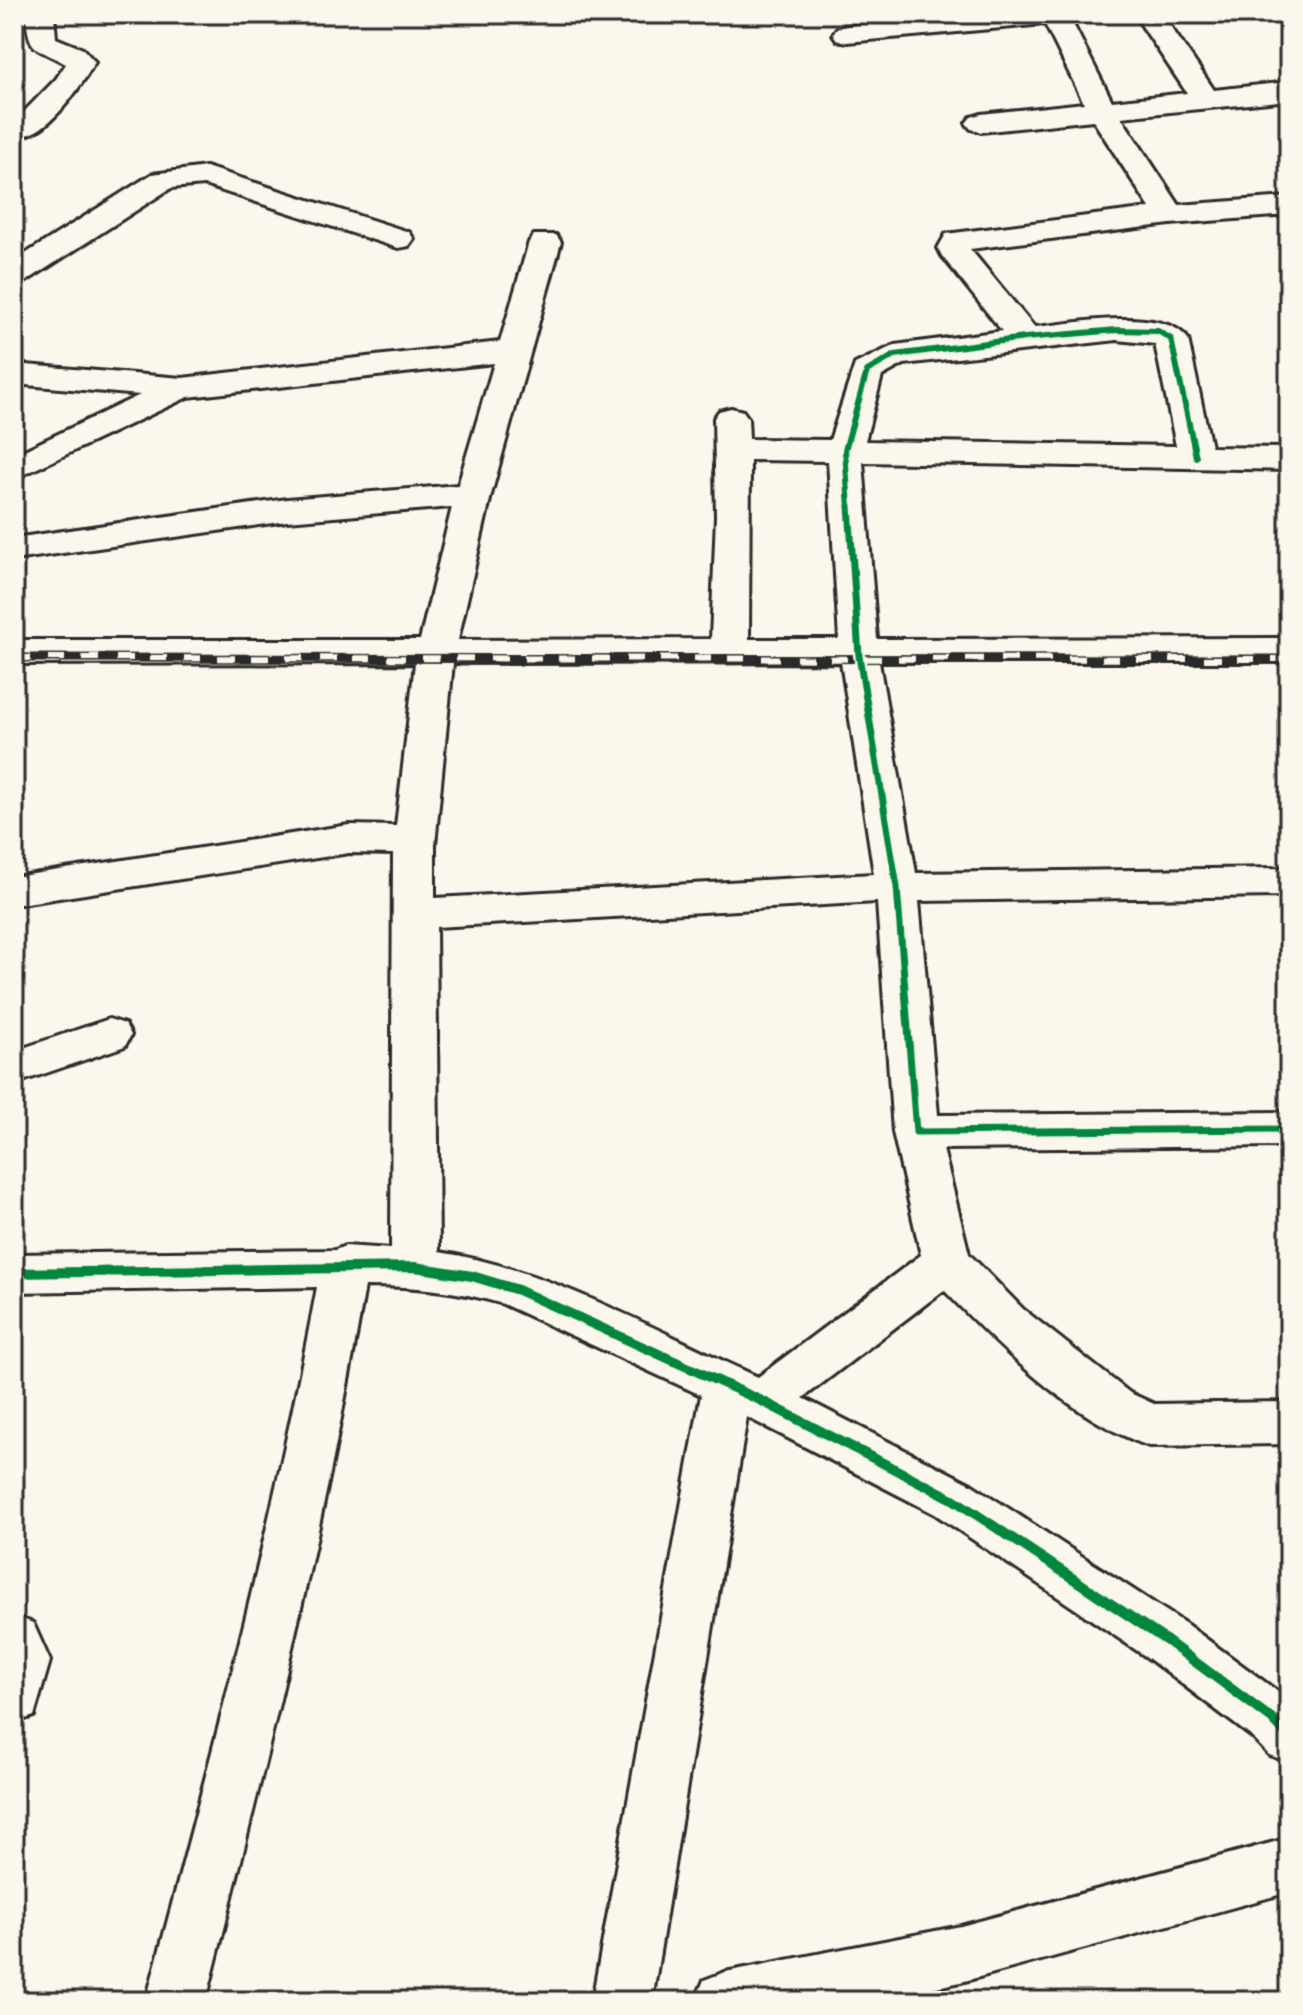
<svg xmlns="http://www.w3.org/2000/svg" width="1303" height="2015" font-family="'Comic Neue',sans-serif">
  <style>
    .lines { fill: none; stroke-linecap: round; stroke-linejoin: round }
    .minor-casing { stroke: #2b2b2b; stroke-width: 6 }
    .minor { fill: #fbf7ec; fill-rule: evenodd }
    .rail-casing { stroke: #2b2b2b; stroke-width: 9 }
    .rail { stroke: #fbf7ec; stroke-width: 6; stroke-dasharray: 17; stroke-linecap: butt }
    .cycleway-far2-casing { stroke: #fbf7ec; stroke-width: 10 }
    .cycleway-far1-casing { stroke: #fbf7ec; stroke-width: 12 }
    .cycleway-casing { stroke: #fbf7ec; stroke-width: 15 }
    .cycleway-far2 { stroke: #00873e; stroke-width: 6 }
    .cycleway-far1 { stroke: #00873e; stroke-width: 7 }
    .cycleway { stroke: #00873e; stroke-width: 10 }
  </style>
  <rect width="100%" height="100%" fill="#fbf7ec"/>
  <filter id="ink" filterUnits="userSpaceOnUse"><feTurbulence type="fractalNoise" baseFrequency=".0125" numOctaves="2"/><feDisplacementMap in="SourceGraphic" scale="16" xChannelSelector="R" yChannelSelector="G"/><feConvolveMatrix kernelMatrix="1 2 1 2 8 2 1 2 1" color-interpolation-filters="sRGB"/></filter>
  <g filter="url(#ink)">
    <g class="lines">
      <defs>
        <path id="minor" d="M26 14H54L56 38 83 49 95 62C81 86 44 143 14 135V122L56 79 66 64C35 46 29 54 26 14Z
          M972 14H1077L1071 20 1112 101 1187 93 1134 14H1162L1214 90 1289 82V100L1121 117 1179 205 1289 197V215L1170 224 970 249 1034 327C1071 324 1164 305 1188 339L1211 447 1289 448V470L863 462 877 639 1289 638V662H879L916 873 1289 868V896L919 901 938 1115 1289 1112V1146L943 1149 969 1254 1023 1309 1130 1393 1154 1404 1289 1402V1444L1149 1446C1072 1420 1000 1348 944 1290L803 1398 971 1484 1186 1624 1289 1700V1762L1269 1755 1252 1737 1148 1658 935 1514 747 1417 652 2001H592L701 1395 503 1304C457 1290 413 1286 365 1286 324 1530 266 1762 206 2001H146C210 1764 272 1529 317 1287L14 1292V1254L335 1250 345 1246 391 1249 393 854 349 853 14 905V877L349 825 396 826 415 663 14 664V640H420L452 507 287 521 14 560V538L287 499 458 485 494 363 188 397 14 479V455L140 395 14 384V364L182 378 500 342 529 242 534 235H556L561 242 491 495 458 640 711 639 716 516 714 418 719 411 731 408 743 411 748 418 749 439 830 440 855 364 895 345 1002 331 942 256 938 248 946 234 1150 208 1093 120 981 132 971 129 966 123 971 117 981 114 1084 103 1045 24 847 42 837 40 833 34 837 28 847 26ZM1117 340 1155 344 1176 446 865 441 882 376 904 364ZM750 460 828 461 839 639H749ZM841 662 874 874 435 898V845L453 663ZM877 902 893 1132 921 1255 758 1377C655 1331 551 1269 439 1252L436 927Z
          M206 167 409 232 414 239 409 246 398 248 204 185 171 188 25 282 14 285V261L152 174Z
          M109 1019 125 1024 131 1035 125 1046 14 1084V1051Z
          M14 1616 33 1623 50 1661 34 1716 14 1723Z
          M1289 1838V1892L961 1982 868 2001H695L704 1980 725 1972 961 1926Z"/>
      </defs>
      <use href="#minor" class="minor-casing"/>
      <use href="#minor" class="minor"/>
      <defs>
        <path id="rail" d="M14 658 1289 659"/>
      </defs>
      <use href="#rail" class="rail-casing"/>
      <use href="#rail" class="rail"/>
      <defs>
        <path id="cycleway-far2" d="M849 508 845 450 867 371 895 355 1025 338 1117 330 1158 331 1171 339 1196 457"/>
        <path id="cycleway-far1" d="M849 506 859 656 897 887 916 1132 1289 1129"/>
        <path id="cycleway" d="M14 1273 415 1267 472 1276 518 1290 762 1401 953 1499 1167 1641 1272 1719 1289 1737"/>
      </defs>
      <use href="#cycleway-far2" class="cycleway-far2-casing"/>
      <use href="#cycleway-far1" class="cycleway-far1-casing"/>
      <use href="#cycleway" class="cycleway-casing"/>
      <use href="#cycleway-far2" class="cycleway-far2"/>
      <use href="#cycleway-far1" class="cycleway-far1"/>
      <use href="#cycleway" class="cycleway"/>
    </g>
  </g>
  <rect width="1303" height="2015" fill="none" stroke="#fbf7ec" stroke-width="48"/>
  <rect x="24" y="24" width="1255" height="1967" fill="none" stroke="#2b2b2b" stroke-width="3" filter="url(#ink)"/>
</svg>
